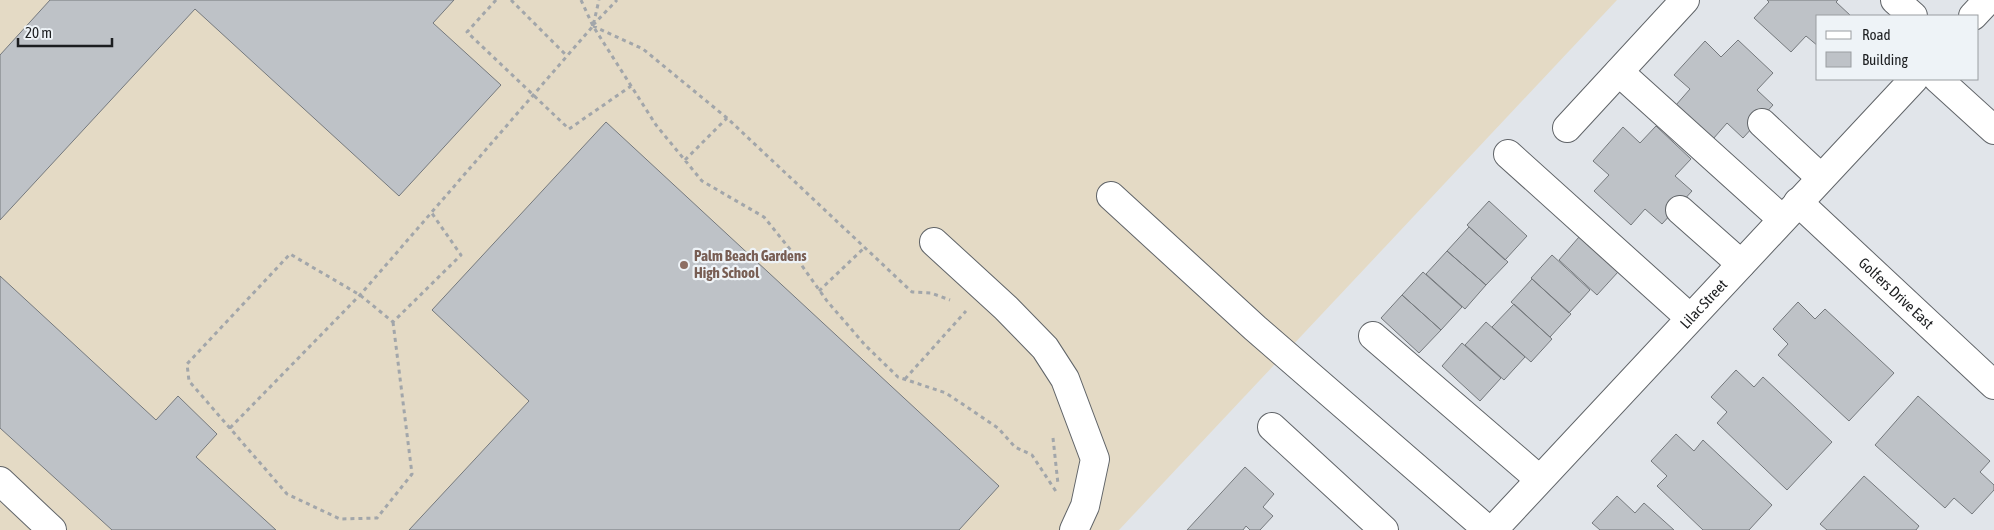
<svg xmlns="http://www.w3.org/2000/svg" width="1994" height="530" font-family="'Asap Condensed',sans-serif">
  <style>
    .education { fill: #e4dac5 }
    .building { fill: #bec2c7; stroke: #75797d }
    .lines { fill: none; stroke-linecap: round; stroke-linejoin: round }
    .minor-casing { stroke: #606468; stroke-width: 30 }
    .path { stroke: #a2a6aa; stroke-width: 3; stroke-dasharray: 4 4; stroke-linecap: butt }
    .minor { stroke: #fff; stroke-width: 28 }
    .education-dot { fill: #8d6e63; stroke: #eef3f7; stroke-width: 2 }
    .labels { text-anchor: middle; stroke-width: 4.5; stroke-linejoin: round; paint-order: stroke }
    .education-label { font-size: 15px; font-weight: bold; fill: #785e54; stroke: #eef3f7; text-anchor: start }
    .street-label { font-size: 15px; fill: #1c1e20; stroke: #eef3f7 }
  </style>
  <rect width="100%" height="100%" fill="#e1e5ea"/>
  <path class="education" d="M0 0H1617L1119 530H0Z"/>
  <path class="building" d="M50 0H454L433 23 501 85 399 196 195 9 0 220V55Z
    M1767 0H1838L1836 2 1851 16H1818V46L1806 36 1791 52 1754 18 1769 2Z
    M1738 40 1773 73 1757 90 1773 105 1743 138 1727 123 1713 139 1676 105 1690 89 1674 75 1705 41 1721 57Z
    M606 122 999 486 959 530H409L529 401 432 310Z
    M1656 126 1691 159 1675 176 1692 191 1662 224 1645 209 1631 225 1594 191 1609 175 1593 161 1623 127 1640 143Z
    M1489 201 1527 236 1505 260 1467 225Z
    M1469 227 1508 262 1486 285 1447 251Z
    M1579 237 1618 272 1597 295 1559 260Z
    M1447 251 1486 285 1465 309 1426 274Z
    M1552 255 1590 290 1569 313 1531 278Z
    M1423 272 1462 307 1441 330 1402 295Z
    M0 276 156 420 178 396 217 434 196 457 276 530H112L0 428Z
    M1532 279 1571 314 1550 337 1511 302Z
    M1402 295 1441 330 1419 353 1381 318Z
    M1798 302 1815 319 1825 309 1894 373 1849 421 1778 355 1788 344 1773 329Z
    M1514 304 1552 339 1531 362 1492 327Z
    M1486 322 1525 357 1504 380 1465 345Z
    M1462 343 1501 378 1480 401 1442 366Z
    M1736 370 1754 387 1763 377 1832 442 1787 490 1717 423 1727 412 1711 397Z
    M1918 396 1990 461 1980 472 1994 485V490L1972 514 1954 498 1945 508 1875 445Z
    M1676 434 1694 451 1703 440 1772 505 1749 530H1703L1657 486 1667 476 1651 461Z
    M1245 467 1274 494 1263 507 1273 516 1260 530H1250L1246 526 1243 530H1187Z
    M1864 476 1919 526 1916 530H1827L1820 524Z
    M1617 496 1635 513 1644 503 1674 530H1600L1592 523Z"/>
  <g class="lines">
    <defs>
      <g id="minor">
        <path d="M1895 0 1913 16"/>
        <path d="M1973 16 1988 0"/>
        <path d="M1619 72 1782 219"/>
        <path d="M1938 79 1994 130"/>
        <path d="M1762 123 1821 178"/>
        <path d="M1567 128 1685 0"/>
        <path d="M1508 154 1690 318"/>
        <path d="M1111 196 1255 328 1488 530"/>
        <path id="s1" d="M1798 202 1994 385"/>
        <path d="M1680 210 1741 264"/>
        <path d="M934 242 1006 308 1045 348 1065 379 1095 459 1085 506 1074 530"/>
        <path d="M1373 336 1539 479"/>
        <path d="M1272 427 1384 530"/>
        <path d="M0 481 52 530"/>
        <path id="s2" d="M1493 530 1914 79"/>
      </g>
    </defs>
    <use href="#minor" class="minor-casing"/>
    <path class="path" d="M496 0 467 32 569 129 631 86
      M511 0 567 56
      M581 0 593 26 656 125 702 181 764 217 793 253 827 301 865 345 898 377 946 393 998 428 1015 447 1032 455 1057 493
      M593 25 617 0
      M593 26 643 49 727 118 912 292 931 293 950 300
      M685 160 727 118
      M819 291 865 247
      M393 322 412 474 377 518 340 519 287 494 189 381 187 364 290 254 360 295 393 322 461 255 431 212
      M905 379 966 311
      M230 428 360 295 567 56 593 26 599 0
      M1053 438 1058 484"/>
    <use href="#minor" class="minor"/>
  </g>
  <circle class="education-dot" cx="684" cy="265" r="5"/>
  <g class="labels">
    <g class="education-label">
      <text x="694" y="261">Palm Beach Gardens<tspan x="694" dy="17">High School</tspan></text>
    </g>
    <g class="street-label">
      <text dy="5" stroke="none"><textPath href="#s1" startOffset="134">Golfers Drive East</textPath></text>
      <text dy="5" stroke="none"><textPath href="#s2" startOffset="309">Lilac Street</textPath></text>
    </g>
  </g>
  <rect x="1816" y="15" width="162" height="65" fill="#eef3f7" stroke="#9a9ea1"/>
  <rect x="1826" y="31" width="25" height="8" fill="#ffffff" stroke="#9a9ea1"/>
  <text x="1862" y="40" font-size="15" fill="#1c1e20">Road</text>
  <rect x="1826" y="52" width="25" height="15" fill="#bec2c7" stroke="#9a9ea1"/>
  <text x="1862" y="65" font-size="15" fill="#1c1e20">Building</text>
  <path d="M18 38v8h94v-8" fill="none" stroke="#1c1e20" stroke-width="2.5"/>
  <text x="25" y="38" font-size="15" fill="#1c1e20" stroke="#eef3f7" stroke-width="4" paint-order="stroke">20 m</text>
</svg>
